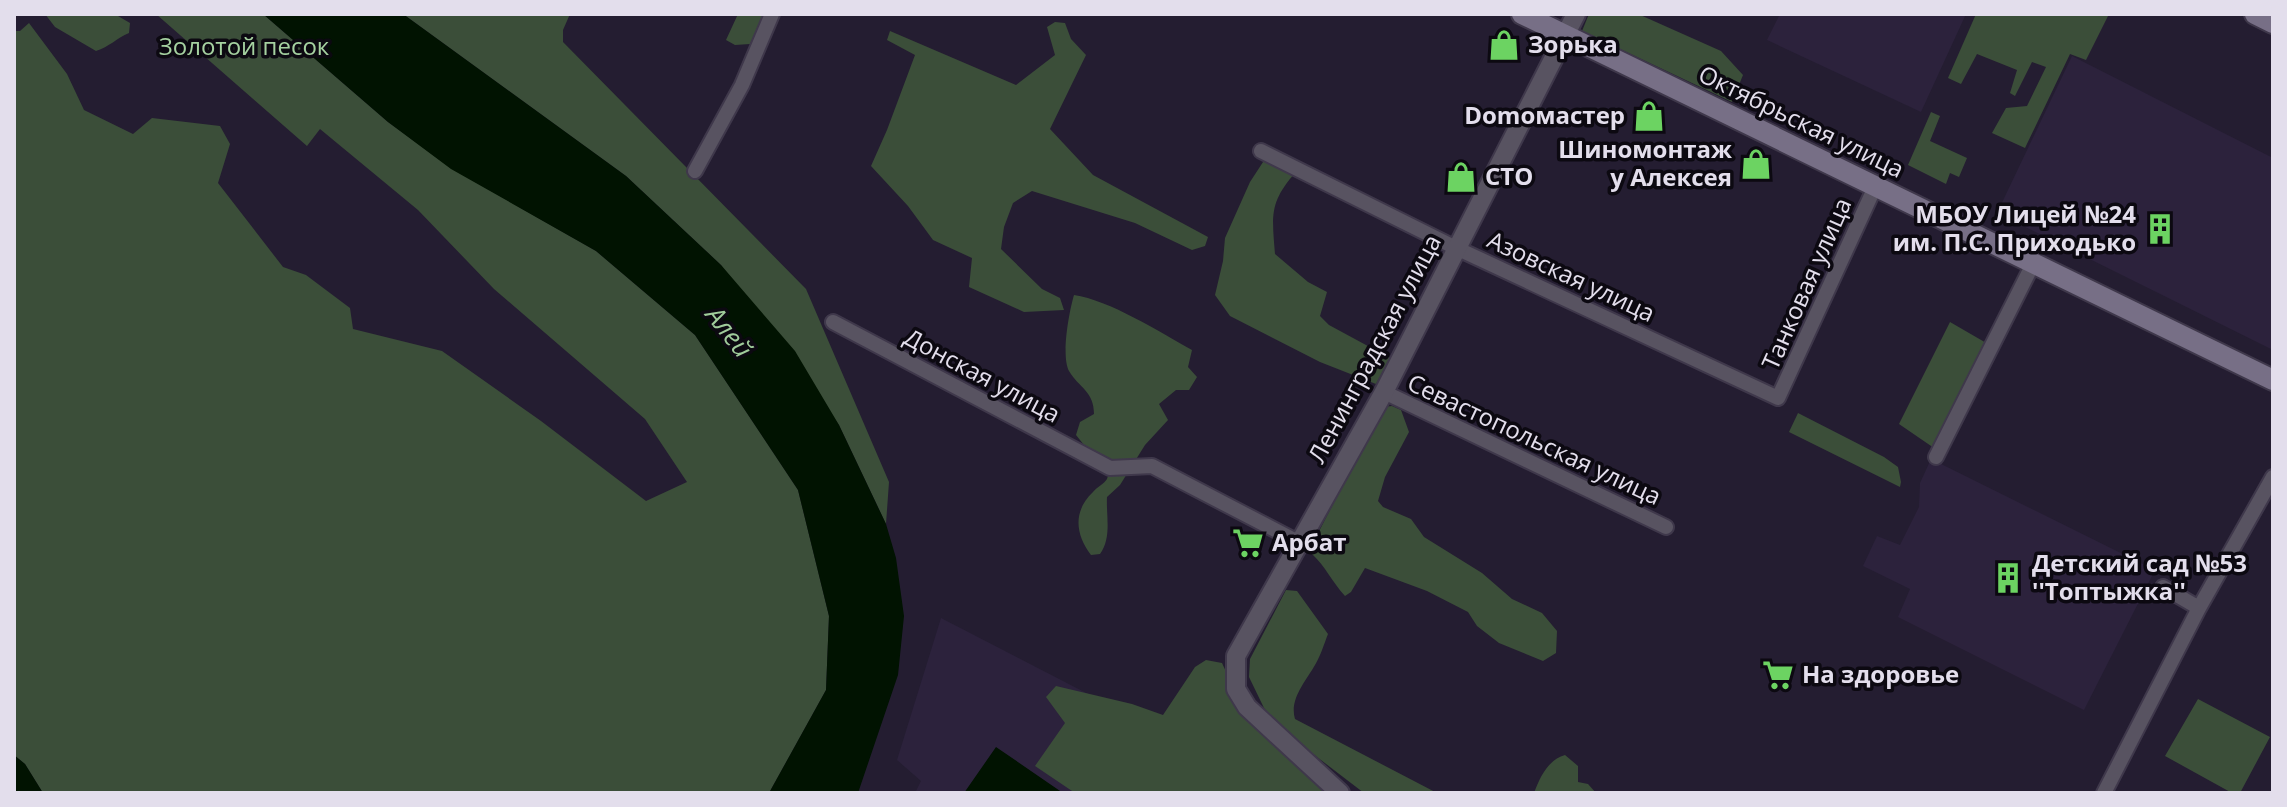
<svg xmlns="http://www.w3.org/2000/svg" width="2287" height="807" font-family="'Open Sans',sans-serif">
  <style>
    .built { fill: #2c223c }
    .green { fill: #3b4e39 }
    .water { fill: #011301 }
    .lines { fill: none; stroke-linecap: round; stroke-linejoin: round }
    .minor-casing { stroke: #3f384b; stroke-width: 18 }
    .tertiary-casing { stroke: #3f384b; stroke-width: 22 }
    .secondary-casing { stroke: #3f384b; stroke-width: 24 }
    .minor { stroke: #585361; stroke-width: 14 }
    .tertiary { stroke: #585361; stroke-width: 18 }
    .secondary { stroke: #776f86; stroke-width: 20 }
    .labels { text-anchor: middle; stroke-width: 7; stroke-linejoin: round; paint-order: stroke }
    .poi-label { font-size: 24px; font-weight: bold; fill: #e3deec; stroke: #0c0911; text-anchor: start }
    .park-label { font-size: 24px; fill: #a5d1a0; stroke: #0c0911 }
    .street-label { font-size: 24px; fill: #e3deec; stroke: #0c0911 }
    .water-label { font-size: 26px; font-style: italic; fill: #a0cc9b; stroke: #0c0911 }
  </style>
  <rect width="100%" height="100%" fill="#241d31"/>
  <path class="built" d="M1780 14H1966L1921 112 1767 40Z
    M2072 56 2273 158V350L1997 213Z
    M1931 459 2155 570 2084 710 1898 617 1910 589 1863 566 1877 536 1900 545 1919 507 1920 483Z
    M941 618 1280 793H915L921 781 897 760Z"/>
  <path class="green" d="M45 14 118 16 130 23 129 33C117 38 109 47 96 51L55 27Z
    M156 14H263L388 122 451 168 596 251 695 335 798 490 829 616 826 690 769 793H43L25 764 14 755V31H20L29 23 67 74 84 110 133 134 152 118 220 126 230 144 218 183 283 267 306 275 350 308 353 329 442 351 541 421 646 501 687 482 645 419 494 289 418 210 320 129 307 146Z
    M403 14H570L563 30V42L806 289 889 482 886 524 839 425 721 265 626 176Z
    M738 14H764L750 44 735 45 726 40Z
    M1589 14H1638L1721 51 1743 75 1732 102 1582 31Z
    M1976 14H2109L2086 60 2070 54 2025 148 1992 133 2006 108 2027 106 2046 67 2032 62 2015 96 2010 93 2017 70 1977 54 1961 84 1948 78Z
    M1055 22 1065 23 1071 39 1086 55 1050 129 1093 175 1208 237 1205 246 1192 250 1135 223 1032 191 1013 203 1004 227 1001 249 1042 289 1060 298 1064 310 1024 312 969 287 972 258 933 240 908 206 871 166 887 130 915 55 887 40 890 31 1016 85 1055 55 1047 27Z
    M1931 112 1940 116 1930 141 1967 158 1959 177 1950 173 1946 184 1908 165Z
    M1265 159 1296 172C1269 202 1272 216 1275 254L1308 282 1327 292 1320 316 1329 325 1390 358 1376 384 1320 362 1230 316 1215 295 1223 261 1225 238 1250 182Z
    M1074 295C1109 300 1160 332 1192 350L1188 367 1197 377 1189 390H1176L1159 404 1168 420 1145 445 1120 485 1107 497C1106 517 1112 537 1100 554L1091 555C1075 534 1073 511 1093 492 1097 487 1104 484 1107 479 1109 473 1111 466 1113 460L1084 445 1076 435 1080 422 1094 414C1094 391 1079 388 1069 371 1061 356 1069 312 1074 295Z
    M1950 322 1988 344 1934 448 1899 424Z
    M1392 406 1401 410 1409 432 1385 477 1378 501 1383 507 1411 519 1424 537 1482 573 1512 599 1542 613 1557 631 1556 653 1543 661 1499 643 1477 626 1468 612 1427 591 1365 568 1351 592 1345 596C1332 582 1326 567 1312 554L1315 539 1383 407Z
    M1798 413 1884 457 1898 467 1901 482 1900 487 1789 432Z
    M1286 590 1297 591 1328 634C1324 644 1321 655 1315 665 1306 681 1289 699 1295 719L1437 793H1364L1279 728 1264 708 1249 677 1250 659Z
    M1206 660 1222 663 1241 704 1330 793H1075L1035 766 1065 723 1046 697 1056 686 1132 704 1163 715 1195 667Z
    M2198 699 2270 737 2240 793H2232L2165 756Z
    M1565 755 1578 766V782L1588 784 1596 793H1534C1540 777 1548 760 1565 755Z"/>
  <path class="water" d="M263 14H403L626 176 721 265 795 351 839 425 886 524 896 558 904 616 898 675 858 793H769L826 690 829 616 798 490 695 335 596 251 451 169 388 122Z
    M996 747 1063 793H964Z
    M14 755 25 764 43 793H14Z"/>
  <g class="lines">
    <defs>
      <path id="minor" d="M1261 151 1456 248 1778 398 1875 187
        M695 171 742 85 772 14
        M833 322 1110 468 1152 466 1298 542
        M1384 392 1666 527
        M1936 457 2033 264
        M2163 587 2199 608
        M2104 793 2199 608 2273 477"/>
      <path id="tertiary" d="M1340 793 1247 707 1236 689V656L1384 392 1576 14"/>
      <path id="secondary" d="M1522 14 2273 380
        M2255 14 2273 23"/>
    </defs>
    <use href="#minor" class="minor-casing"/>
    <use href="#tertiary" class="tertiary-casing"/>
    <use href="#secondary" class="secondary-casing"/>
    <use href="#minor" class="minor"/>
    <use href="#tertiary" class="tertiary"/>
    <use href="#secondary" class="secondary"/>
  </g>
  <defs>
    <symbol id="shop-bare" viewBox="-9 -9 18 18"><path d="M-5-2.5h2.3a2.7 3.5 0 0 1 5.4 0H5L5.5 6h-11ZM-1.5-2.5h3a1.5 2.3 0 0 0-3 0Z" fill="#6cd362" stroke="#0c0911" stroke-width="2.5" paint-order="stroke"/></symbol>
    <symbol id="building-bare" viewBox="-9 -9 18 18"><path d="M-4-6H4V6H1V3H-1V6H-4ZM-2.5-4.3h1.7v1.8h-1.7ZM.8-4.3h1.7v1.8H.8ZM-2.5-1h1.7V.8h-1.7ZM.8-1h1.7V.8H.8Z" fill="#6cd362" stroke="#0c0911" stroke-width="2.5" paint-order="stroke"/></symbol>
    <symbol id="supermarket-bare" viewBox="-9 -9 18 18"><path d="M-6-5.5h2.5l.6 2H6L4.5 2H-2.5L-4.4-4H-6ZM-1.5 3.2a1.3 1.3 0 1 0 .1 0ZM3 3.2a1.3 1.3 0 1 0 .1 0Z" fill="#6cd362" stroke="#0c0911" stroke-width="2.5" paint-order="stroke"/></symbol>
  </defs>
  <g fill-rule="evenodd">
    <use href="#shop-bare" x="1482" y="23" width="44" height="44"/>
    <use href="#shop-bare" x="1627" y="94" width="44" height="44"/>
    <use href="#shop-bare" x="1734" y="142" width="44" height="44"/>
    <use href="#shop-bare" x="1439" y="155" width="44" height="44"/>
    <use href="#building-bare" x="2138" y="207" width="44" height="44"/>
    <use href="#supermarket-bare" x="1226" y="521" width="44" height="44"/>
    <use href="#building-bare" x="1986" y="556" width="44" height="44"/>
    <use href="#supermarket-bare" x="1756" y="653" width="44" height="44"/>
  </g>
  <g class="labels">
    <g class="poi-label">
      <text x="1528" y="53">Зорька</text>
      <text x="1625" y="124" text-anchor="end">Domoмастер</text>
      <text x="1732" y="158" text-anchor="end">Шиномонтаж<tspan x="1732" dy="28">у Алексея</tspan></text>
      <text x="1485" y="185">СТО</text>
      <text x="2136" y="223" text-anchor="end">МБОУ Лицей №24<tspan x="2136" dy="28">им. П.С. Приходько</tspan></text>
      <text x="1272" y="551">Арбат</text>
      <text x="2032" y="572">Детский сад №53<tspan x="2032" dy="28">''Топтыжка''</tspan></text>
      <text x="1802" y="683">На здоровье</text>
    </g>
    <g class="park-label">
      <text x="244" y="55">Золотой песок</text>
    </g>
    <g class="street-label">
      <text transform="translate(1801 122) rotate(26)" y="8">Октябрьская улица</text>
      <text transform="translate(1571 277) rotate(25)" y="8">Азовская улица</text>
      <text transform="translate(1807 284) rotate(-66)" y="8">Танковая улица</text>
      <text transform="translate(1375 349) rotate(-62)" y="8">Ленинградская улица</text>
      <text transform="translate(982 376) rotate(28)" y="8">Донская улица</text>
      <text transform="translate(1534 440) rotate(25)" y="8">Севастопольская улица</text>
    </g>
    <g class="water-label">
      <text transform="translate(729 332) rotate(52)" y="9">Алей</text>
    </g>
  </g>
  <rect width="2287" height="807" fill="none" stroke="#e3deec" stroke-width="32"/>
</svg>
